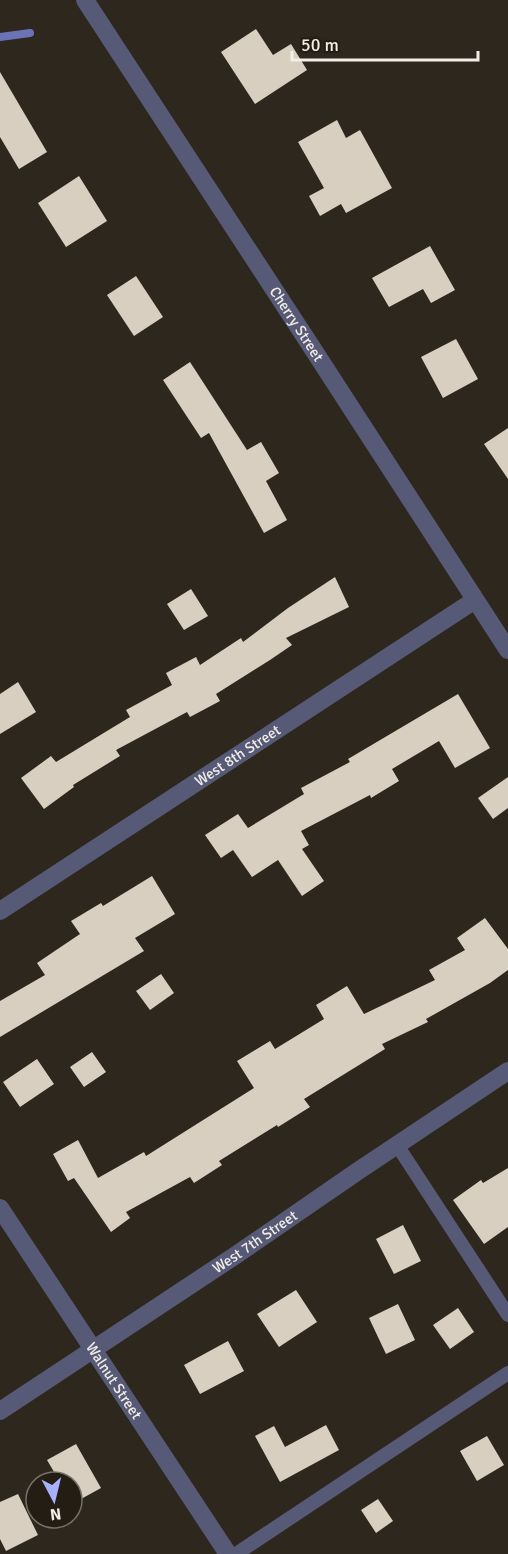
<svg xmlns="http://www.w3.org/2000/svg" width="508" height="1554" font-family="Signika,sans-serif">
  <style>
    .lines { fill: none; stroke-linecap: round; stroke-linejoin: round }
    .stream { stroke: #6b72b6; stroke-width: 8 }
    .building { fill: #d8cfc1 }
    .lane { stroke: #565a77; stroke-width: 14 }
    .street { stroke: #565a77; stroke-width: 18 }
    .labels { text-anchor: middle; stroke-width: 6; stroke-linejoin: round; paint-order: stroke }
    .street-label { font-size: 15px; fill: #f2ede6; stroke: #241d13 }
  </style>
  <rect width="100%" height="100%" fill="#2e271d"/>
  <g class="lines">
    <path class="stream" d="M0 37 30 33"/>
  </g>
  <path class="building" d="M256 29 273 55 291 44 307 70 255 104 221 52Z
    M0 72 47 152 19 169 0 137Z
    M337 120 346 138 360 130 392 188 346 213 341 204 320 216 309 196 324 188 298 142Z
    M79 176 107 221 66 247 38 203Z
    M430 246 455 290 431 303 423 289 389 307 372 278Z
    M136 276 163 317 134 336 107 295Z
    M456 339 478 379 443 398 421 357Z
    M190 362 247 450 261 442 279 473 266 481 287 520 264 533 209 433 201 438 163 380Z
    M508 428V479L484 444Z
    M335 577 349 607 286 638 292 645 270 660 216 694 220 701 190 717 187 712 116 750 120 756 73 785 74 787 44 809 21 778 51 756 56 762 130 717 126 710 172 685 166 673 196 657 200 665 241 638 243 642 288 608Z
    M191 589 208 616 184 630 167 604Z
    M18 682 36 712 0 734V694Z
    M458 694 490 748 455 768 439 741 392 769 399 781 371 798 370 795 301 831 309 845 302 849 324 881 302 896 278 860 252 877 233 850 221 858 205 835 238 814 248 828 304 794 301 788 350 762 348 759Z
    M508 777V808L493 819 478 798Z
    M152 876 175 914 135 938 144 951 0 1037V1001L45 975 37 963 80 934 71 921 101 903 103 906Z
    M485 918 508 949V970L490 983 426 1019 428 1022 382 1044 385 1049 304 1099 310 1107 278 1127 277 1125 219 1161 222 1165 194 1183 190 1177 126 1212 130 1218 111 1232 74 1178 68 1181 53 1154 78 1140 98 1178 144 1152 146 1156 254 1088 237 1061 270 1041 275 1049 324 1019 316 1005 347 986 364 1014 435 980 429 970 465 950 457 938Z
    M161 974 174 993 150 1010 136 991Z
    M92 1052 106 1072 84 1087 70 1067Z
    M37 1059 54 1084 20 1107 3 1082Z
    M508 1168V1227L484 1244 453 1200 481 1180 483 1183Z
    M403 1225 421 1261 394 1274 376 1239Z
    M296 1290 317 1322 279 1347 257 1314Z
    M398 1304 415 1340 386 1354 369 1318Z
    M458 1308 474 1332 450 1349 433 1325Z
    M228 1341 244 1371 200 1394 184 1365Z
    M326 1425 339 1450 280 1482 255 1436 274 1426 285 1447Z
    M487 1436 504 1465 477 1481 460 1451Z
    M76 1444 101 1488 72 1504V1482H60L47 1460Z
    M18 1494 38 1535 6 1551 0 1539V1502Z
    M378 1499 393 1521 376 1533 361 1510Z"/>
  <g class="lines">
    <path class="lane" d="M397 1145 508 1315
      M236 1554 508 1373"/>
    <g class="street">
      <path id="s1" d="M85 0 309 343 508 650"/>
      <path id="s2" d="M0 911 475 600"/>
      <path id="s3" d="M0 1208 228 1554"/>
      <path id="s4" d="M0 1411 236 1255 358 1171 508 1071"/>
    </g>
  </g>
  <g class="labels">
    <g class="street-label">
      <text dy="5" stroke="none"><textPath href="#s1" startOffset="387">Cherry Street</textPath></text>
      <text dy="5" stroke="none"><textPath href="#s2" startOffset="284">West 8th Street</textPath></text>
      <text dy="5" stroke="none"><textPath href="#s4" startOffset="306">West 7th Street</textPath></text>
      <text dy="5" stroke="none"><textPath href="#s3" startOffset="207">Walnut Street</textPath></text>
    </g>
  </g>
  <g transform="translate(54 1500) rotate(173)"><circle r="28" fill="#241d13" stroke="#767067" stroke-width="1.5"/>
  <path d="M0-4.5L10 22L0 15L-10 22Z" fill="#a7b0fc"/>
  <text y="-9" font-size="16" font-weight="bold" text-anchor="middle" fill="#f2ede6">N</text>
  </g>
  <path d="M292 51v9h186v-9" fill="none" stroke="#f2ede6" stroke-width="3"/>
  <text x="301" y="51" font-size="18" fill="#f2ede6" stroke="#241d13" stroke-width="4.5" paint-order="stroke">50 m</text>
</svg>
